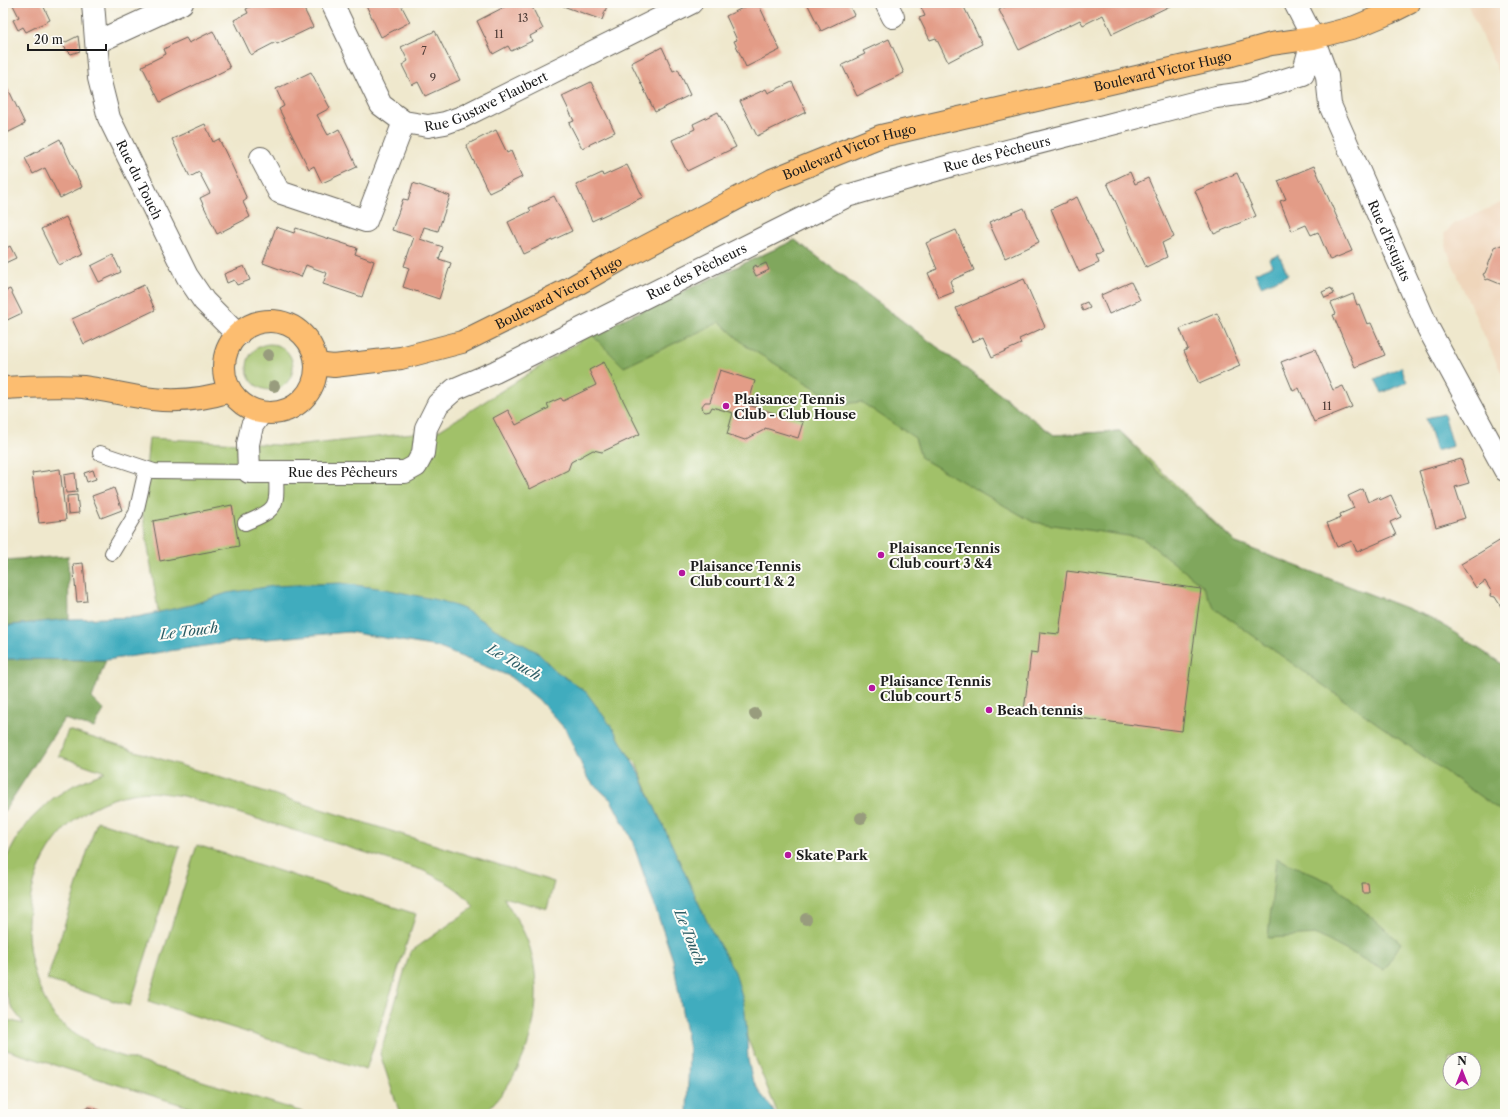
<svg xmlns="http://www.w3.org/2000/svg" width="1508" height="1117" font-family="'Libre Caslon Text',serif">
  <style>
    .built { fill: #efd6bb }
    .green { fill: #a1c169; stroke: #5e6e42; fill-rule: evenodd }
    .forest { fill: #80a75d; stroke: #4e623c }
    .water { fill: #40acbe; stroke: #2e646d }
    .building { fill: #e39c87 }
    .lines { fill: none; stroke-linecap: round; stroke-linejoin: round }
    .service-casing { stroke: #66635a; stroke-width: 16 }
    .minor-casing { stroke: #66635a; stroke-width: 24 }
    .primary-casing { stroke: #66635a; stroke-width: 24 }
    .service { stroke: #fff; stroke-width: 14 }
    .minor { stroke: #fff; stroke-width: 22 }
    .primary { stroke: #fcbd6f; stroke-width: 22 }
    .tree { fill: #989c7d }
    .poi-dot { fill: #b5179e; stroke: #fdfcf7; stroke-width: 1.5 }
    .labels { text-anchor: middle; stroke-width: 4; stroke-linejoin: round; paint-order: stroke }
    .number-label { font-size: 11px; fill: #4e3c37 }
    .street-label { font-size: 13px; fill: #1c1c1c; stroke: #fdfcf7 }
    .poi-label { font-size: 13px; font-weight: bold; fill: #1c1c1c; stroke: #fdfcf7; text-anchor: start }
    .water-label { font-size: 14px; font-style: italic; fill: #2c5d65; stroke: #fdfcf7 }
  </style>
  <rect width="100%" height="100%" fill="#fdfcf7"/>
  <filter id="ink" filterUnits="userSpaceOnUse"><feTurbulence type="fractalNoise" baseFrequency=".025" numOctaves="2"/><feDisplacementMap in="SourceGraphic" scale="8" xChannelSelector="R" yChannelSelector="G"/><feConvolveMatrix kernelMatrix="1 2 1 2 8 2 1 2 1" color-interpolation-filters="sRGB"/></filter>
  <filter id="wash" filterUnits="userSpaceOnUse"><feTurbulence type="fractalNoise" baseFrequency=".012" numOctaves="4" result="noise"/><feDisplacementMap in="SourceGraphic" scale="16" xChannelSelector="R" yChannelSelector="G"/><feGaussianBlur stdDeviation="0.9" result="paint"/><feColorMatrix in="noise" values="0 0 0 0 0 0 0 0 0 0 0 0 0 0 0 0 0 1.4 0 .05"/><feComposite in="paint" operator="in"/></filter>
  <g filter="url(#wash)">
    <rect width="100%" height="100%" fill="#efe8cd"/>
    <path class="built" d="M1473 3H1505V87L1468 6Z
      M1505 201V381L1464 291 1447 250 1444 234 1454 224Z"/>
    <path class="green" d="M795 240 1054 435 1120 431 1236 543 1432 618 1505 666V1114H778L636 763 557 684 366 600 159 617 142 510 149 438 295 446 440 430 591 334ZM1450 1059H1474V1083H1450Z
      M247 367a23 23 0 1 1 46 0a23 23 0 1 1-46 0Z
      M68 730 554 882 547 909 503 897C513 913 524 929 530 948 547 1007 528 1073 483 1114H400L380 1054 410 952 474 907C462 889 441 879 422 870L183 796C168 794 153 791 138 793 29 808 0 936 55 1017 68 1031 85 1041 102 1050L309 1114H211L3 1049V1019L24 1024 12 1008 3 988V864L19 835 32 818 52 799 74 785 105 772 59 756Z
      M97 821 180 847 130 1006 47 980Z
      M197 845 416 914 366 1070 148 1001Z"/>
    <path class="forest" d="M795 240 1054 435 1120 431 1155 469 1236 543 1432 618 1505 666V814L1214 608 1202 585 1142 538 1033 522 921 458 915 438 861 402 841 404 746 346 720 322 624 367 591 334Z
      M68 556 69 619 3 626V560Z
      M3 659 106 660 92 698 104 710 94 728 64 719 3 813Z
      M1276 858 1332 883 1401 943 1384 970 1317 935 1268 938Z"/>
    <path class="water" d="M1279 255 1288 275 1261 286 1255 273 1272 266 1269 259Z
      M1401 367 1407 382 1382 393 1375 379Z
      M1444 414 1453 446 1436 451 1426 418Z
      M340 583 385 589 442 601 464 609 495 629 537 652 556 671 586 692 614 730 639 773 710 928 735 972 744 1004 746 1021 748 1060 752 1078 760 1093 770 1105 775 1114H687L689 1050 673 960 632 840 611 800 588 779 566 730 538 699 509 676 437 647 349 632 232 642 106 660 3 659V626L69 619 137 617 191 605 227 593 274 586Z"/>
    <g id="blocks">
      <path class="building" d="M12 3H42L50 20 26 32 23 27 18 30 13 20 19 17Z
        M258 3H301L313 27 277 44 276 42 251 55 234 20 248 13 246 9Z
        M365 3H400L410 22 381 37Z
        M512 3H530L543 29 530 36 532 41 511 51 508 46 493 54 477 21Z
        M564 3H608L602 20 563 6Z
        M753 3H758L780 50 746 67 734 41 737 40 726 16Z
        M807 3H848L854 15 821 31Z
        M919 3H962L982 44 948 62 936 38 930 40 919 18 925 16Z
        M1013 3H1176L1112 34 1103 15 1083 25 1080 20 1019 50 999 10Z
        M213 31 230 68 160 102 142 66 166 54 164 49 175 43 186 38 189 43Z
        M435 31 460 80 425 96 418 82 412 85 402 65 408 61 401 47Z
        M78 36 80 51 71 54 65 48 62 44Z
        M889 39 904 73 857 96 842 65 865 54 863 51Z
        M662 47 673 71 678 69 690 95 655 112 631 63Z
        M311 72 330 108 317 115 328 135 339 129 357 167 322 183 314 166 309 169 279 109 284 106 276 89Z
        M3 78 25 124 3 135Z
        M591 82 615 132 582 148 569 123 574 121 562 96Z
        M792 82 806 112 757 136 740 101 766 89 768 93Z
        M718 112 736 147 687 171 672 140 695 129 693 124Z
        M205 124 213 142 219 139 234 170 247 199 243 202 250 217 217 234 200 198 210 193 199 172 190 177 172 139Z
        M496 130 507 153 511 151 522 177 489 193 466 145Z
        M60 139 82 187 60 198 45 168 33 174 25 158Z
        M627 165 643 197 592 221 576 185 602 173 603 176Z
        M1314 166 1352 251 1330 260 1318 232 1311 235 1306 225 1292 231 1280 201 1286 199 1278 181Z
        M1130 172 1135 184 1148 178 1174 237 1162 243 1167 257 1146 267 1107 183Z
        M1237 173 1256 216 1214 234 1195 191Z
        M413 183 450 196 438 231 424 227 420 239 443 247 439 259 451 263 439 299 403 287 409 268 404 266 414 237 392 230 403 199 408 200Z
        M554 196 572 231 523 254 508 222 531 211 529 208Z
        M1077 197 1103 253 1096 255 1099 263 1079 272 1051 209Z
        M1024 208 1039 242 1005 258 989 223Z
        M66 217 83 254 59 265 41 229Z
        M276 227 294 233 296 228 357 248 355 254 374 261 362 297 323 284 327 273 316 269 306 265 301 277 263 263Z
        M956 230 974 270 950 281 954 292 939 298 928 273 937 269 926 243Z
        M1505 244V286L1488 279 1486 280 1483 274 1485 273 1495 248Z
        M10 246 16 258 3 264V250Z
        M113 255 121 272 99 282 91 266Z
        M766 263 769 270 756 276 752 268 756 265 757 267Z
        M244 266 250 280 237 285 234 280 227 283 224 274Z
        M1024 279 1045 327 1019 339 1021 344 992 357 983 337 972 342 956 308Z
        M1131 282 1140 300 1109 314 1101 295Z
        M144 285 155 310 84 344 72 319Z
        M1331 288 1334 294 1325 298 1322 292Z
        M10 289 22 313 3 322V292Z
        M1353 294 1357 305 1359 304 1367 324 1371 323 1385 355 1355 367 1333 315 1336 314 1331 303Z
        M1087 302 1090 308 1083 311 1080 305Z
        M1217 313 1240 366 1199 384 1184 351 1188 349 1180 329Z
        M1315 349 1333 390 1343 386 1352 407 1314 422 1299 388 1293 391 1281 362Z
        M604 362 640 434 602 452 593 450 571 462 568 470 530 489 493 418 508 410 516 425 549 408 547 404 561 398 563 401 596 385 589 370Z
        M720 370 755 381 748 405 803 422 798 438 765 428 764 430 745 440 727 434 733 413 712 407 710 411 706 412 703 411 702 406 705 402H710Z
        M1461 459 1469 483 1455 487 1465 518 1436 527 1419 471Z
        M60 469 66 520 39 523 32 473Z
        M93 470 96 479 87 482 84 473Z
        M75 473 77 492 66 493 64 475Z
        M114 488 122 510 101 518 92 496Z
        M1363 489 1368 502 1379 497 1380 500 1391 495 1401 517 1390 522 1396 535 1357 552 1352 541 1337 547 1327 523 1341 517 1340 514 1354 508 1348 496Z
        M77 495 79 513 68 514 67 496Z
        M232 505 239 546 160 561 153 521Z
        M1501 540 1505 546V613L1495 597 1490 596 1491 591 1485 581 1476 588 1461 564Z
        M83 563 87 601 77 602 73 564Z
        M1067 571 1201 589 1182 731 1024 711 1031 652 1038 653 1040 632 1059 634Z
        M1362 883H1368L1369 893H1363Z
        M89 1107 111 1114H75Z"/>
    </g>
  </g>
  <g filter="url(#ink)">
    <use href="#blocks" fill-opacity="0" stroke="#66635a" stroke-width="1"/>
    <g class="lines">
      <defs>
        <path id="service" d="M100 453 154 471 249 472
          M245 523C279 509 277 507 276 472
          M112 553 136 513 146 469"/>
        <g id="minor">
          <path id="s1" d="M93 3 99 78 109 118 187 276 204 301 238 335"/>
          <path id="s2" d="M332 3 381 105 404 122 428 126 445 123 462 117 691 3"/>
          <path d="M886 3 893 17"/>
          <path id="s3" d="M1295 3 1313 38 1327 76 1330 105 1428 328 1505 470"/>
          <path d="M97 42 182 3"/>
          <path d="M261 158 279 192 366 221 404 122"/>
          <path id="s4" d="M261 413 252 426 248 444 249 472H405L416 466 423 453 426 428 438 404 455 389 495 372 847 196 953 165 1216 97 1245 93 1303 74 1313 38"/>
        </g>
        <g id="primary">
          <circle cx="270" cy="367" r="46"/>
          <path id="s5" d="M316 364 334 366 401 358 462 342 567 290 620 260 772 180 881 136 1232 55 1271 44 1313 38 1355 27 1389 13 1409 3"/>
          <path d="M3 388C29 387 56 385 83 387 106 390 129 396 152 399 178 402 205 399 230 391"/>
        </g>
      </defs>
      <use href="#service" class="service-casing"/>
      <use href="#minor" class="minor-casing"/>
      <use href="#primary" class="primary-casing"/>
      <use href="#service" class="service"/>
      <use href="#minor" class="minor"/>
      <use href="#primary" class="primary"/>
    </g>
    <g class="tree">
      <circle cx="268" cy="355" r="6"/>
      <circle cx="274" cy="386" r="6"/>
      <circle cx="755" cy="714" r="6"/>
      <circle cx="861" cy="818" r="6"/>
      <circle cx="806" cy="919" r="6"/>
    </g>
  </g>
  <g class="poi-dot">
    <circle cx="726" cy="406" r="4"/>
    <circle cx="881" cy="555" r="4"/>
    <circle cx="682" cy="573" r="4"/>
    <circle cx="872" cy="688" r="4"/>
    <circle cx="989" cy="710" r="4"/>
    <circle cx="788" cy="855" r="4"/>
  </g>
  <g class="labels">
    <g class="number-label">
      <text x="523" y="22">13</text>
      <text x="499" y="38">11</text>
      <text x="424" y="55">7</text>
      <text x="433" y="82">9</text>
      <text x="1327" y="410">11</text>
    </g>
    <g class="street-label">
      <text dy="5" stroke="none"><textPath href="#s5" startOffset="905">Boulevard Victor Hugo</textPath></text>
      <text dy="5" stroke="none"><textPath href="#s2" startOffset="229">Rue Gustave Flaubert</textPath></text>
      <text dy="5" stroke="none"><textPath href="#s5" startOffset="581">Boulevard Victor Hugo</textPath></text>
      <text dy="5" stroke="none"><textPath href="#s4" startOffset="913">Rue des Pêcheurs</textPath></text>
      <text dy="5" stroke="none"><textPath href="#s1" startOffset="185">Rue du Touch</textPath></text>
      <text dy="5" stroke="none"><textPath href="#s3" startOffset="257">Rue d'Estujats</textPath></text>
      <text dy="5" stroke="none"><textPath href="#s4" startOffset="589">Rue des Pêcheurs</textPath></text>
      <text dy="5" stroke="none"><textPath href="#s5" startOffset="257">Boulevard Victor Hugo</textPath></text>
      <text dy="5" stroke="none"><textPath href="#s4" startOffset="156">Rue des Pêcheurs</textPath></text>
    </g>
    <g class="poi-label">
      <text x="734" y="404">Plaisance Tennis<tspan x="734" dy="15">Club - Club House</tspan></text>
      <text x="889" y="553">Plaisance Tennis<tspan x="889" dy="15">Club court 3 &amp;4</tspan></text>
      <text x="690" y="571">Plaisance Tennis<tspan x="690" dy="15">Club court 1 &amp; 2</tspan></text>
      <text x="880" y="686">Plaisance Tennis<tspan x="880" dy="15">Club court 5</tspan></text>
      <text x="997" y="715">Beach tennis</text>
      <text x="796" y="860">Skate Park</text>
    </g>
    <g class="water-label">
      <text transform="translate(189 631) rotate(-7)" y="5">Le Touch</text>
      <text transform="translate(514 662) rotate(30)" y="5">Le Touch</text>
      <text transform="translate(690 937) rotate(68)" y="5">Le Touch</text>
    </g>
  </g>
  <rect width="1508" height="1117" fill="none" stroke="#fdfcf7" stroke-width="16"/>
  <g transform="translate(1462 1071)"><circle r="19" fill="#fdfcf7" stroke="#a3a29f"/>
  <path d="M0-3L7 15L0 10L-7 15Z" fill="#b5179e"/>
  <text y="-6" font-size="11" font-weight="bold" text-anchor="middle" fill="#1c1c1c">N</text>
  </g>
  <path d="M28 44v6h78v-6" fill="none" stroke="#1c1c1c" stroke-width="2"/>
  <text x="34" y="44" font-size="12" fill="#1c1c1c" stroke="#fdfcf7" stroke-width="3" paint-order="stroke">20 m</text>
</svg>
